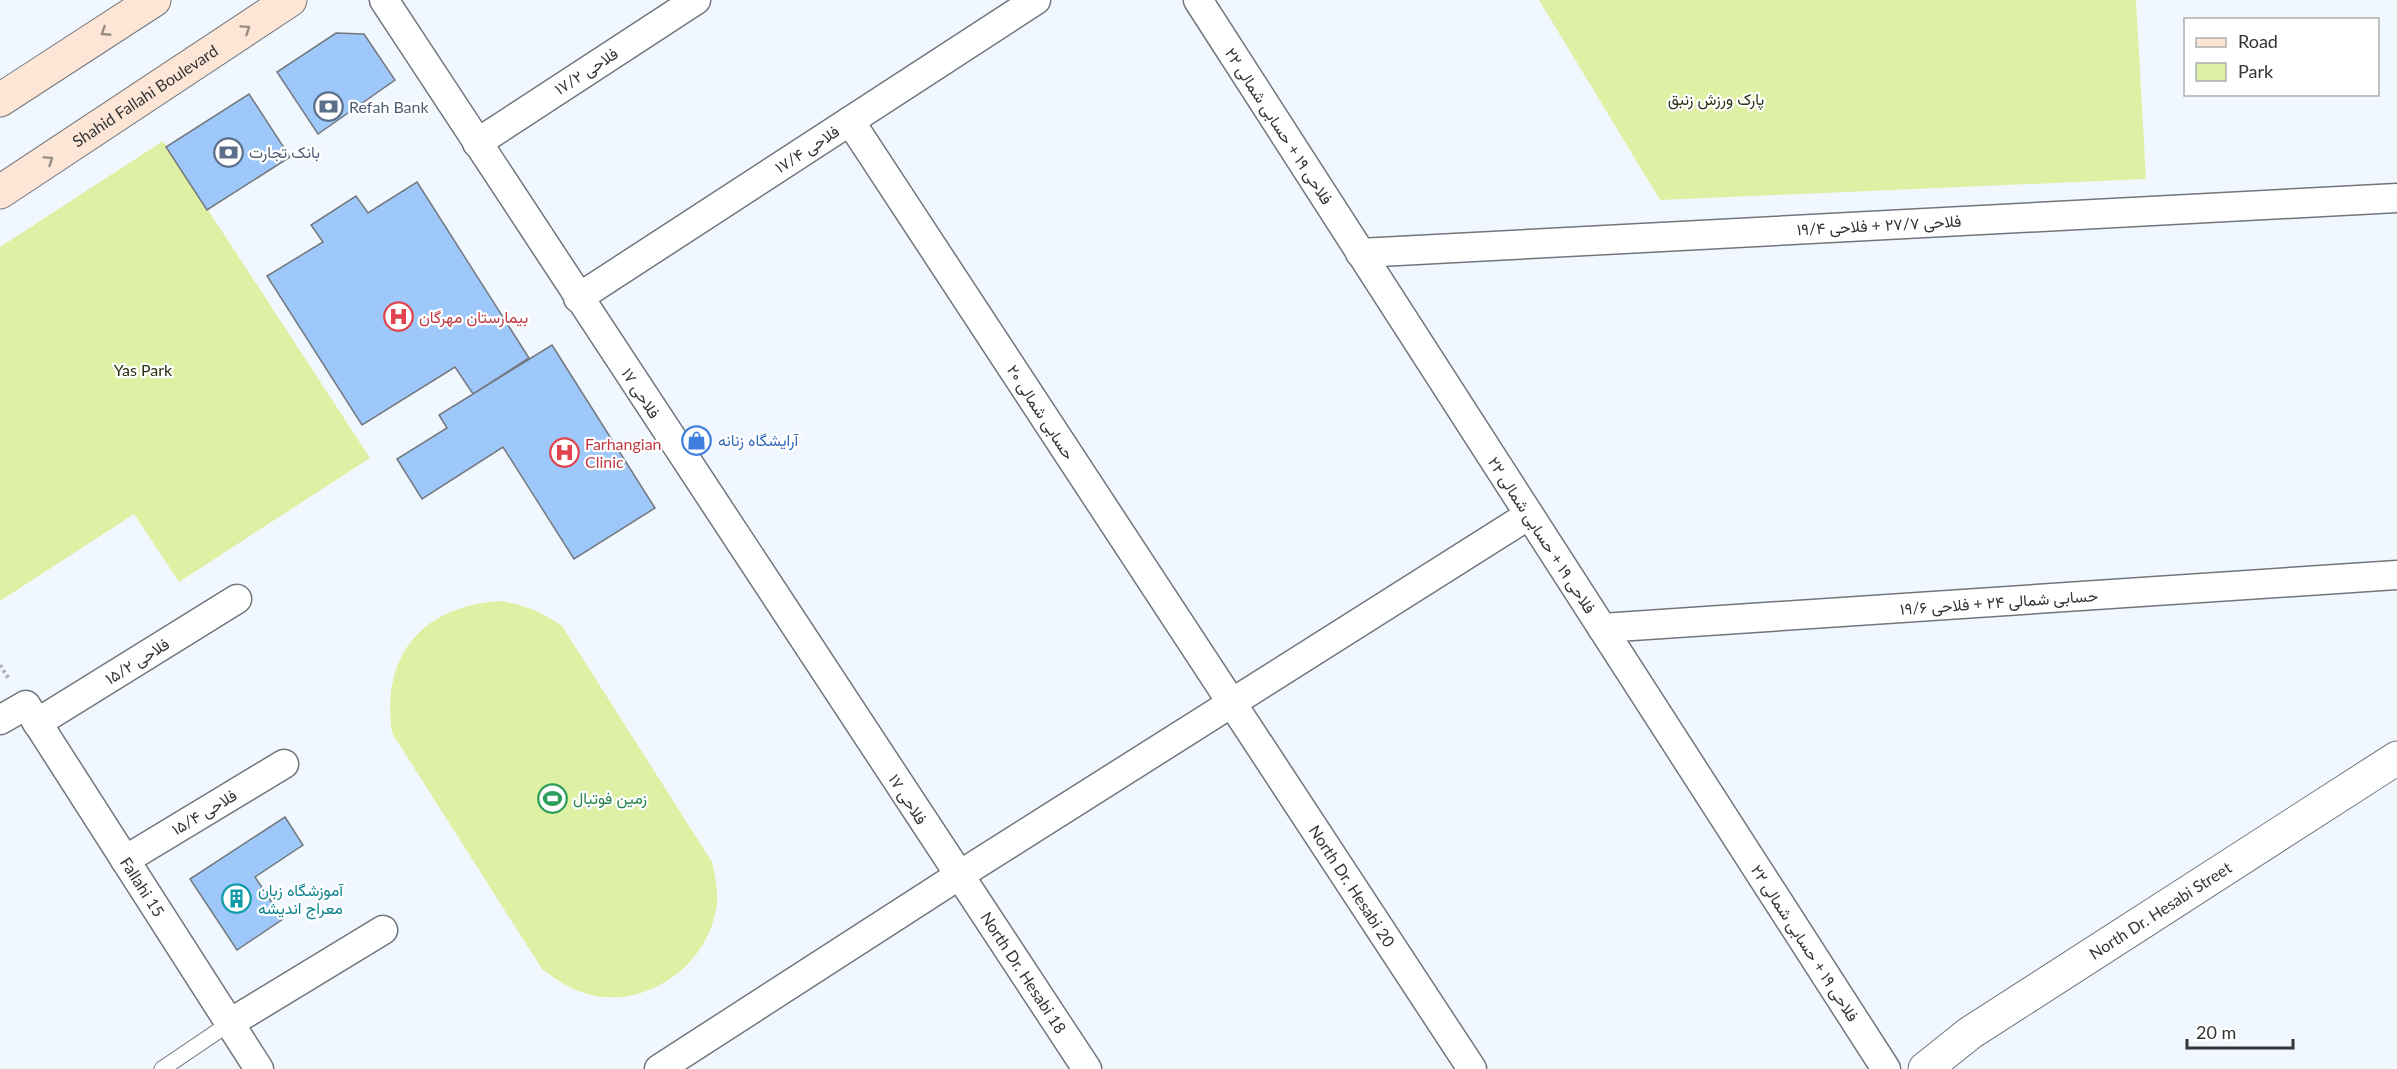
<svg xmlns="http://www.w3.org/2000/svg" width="2397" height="1069" font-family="Lato,Vazirmatn,sans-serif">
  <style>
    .green { fill: #def0a3 }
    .building { fill: #9ec8f9; stroke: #73787e; stroke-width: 1.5 }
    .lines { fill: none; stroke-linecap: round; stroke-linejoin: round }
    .service-casing { stroke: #71767c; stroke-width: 17 }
    .minor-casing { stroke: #71767c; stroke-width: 31 }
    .tertiary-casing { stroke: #71767c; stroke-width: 35 }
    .secondary-casing { stroke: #71767c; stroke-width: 35 }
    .path { stroke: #afb3b9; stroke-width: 4; stroke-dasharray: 3 3; stroke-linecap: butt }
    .service { stroke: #fff; stroke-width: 15 }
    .minor { stroke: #fff; stroke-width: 28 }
    .tertiary { stroke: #fff; stroke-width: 33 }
    .secondary { stroke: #fde6d6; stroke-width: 33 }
    .oneway { stroke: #988d86 }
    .labels { text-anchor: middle; stroke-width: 4.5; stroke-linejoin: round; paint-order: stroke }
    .street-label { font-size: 16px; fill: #323437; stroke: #fff }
    .park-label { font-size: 16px; fill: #2c3311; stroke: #fff }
    .service-label { font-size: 16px; fill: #4e5e75; stroke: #fff; text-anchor: start }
    .health-label { font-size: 16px; fill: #be3a42; stroke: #fff; text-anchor: start }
    .shop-label { font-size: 16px; fill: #366cbe; stroke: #fff; text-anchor: start }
    .leisure-label { font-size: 16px; fill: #27864d; stroke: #fff; text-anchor: start }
    .culture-label { font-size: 16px; fill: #0d838f; stroke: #fff; text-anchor: start }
  </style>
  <rect width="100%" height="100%" fill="#f1f7fe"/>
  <path class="green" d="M1539 0H2136L2146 179 1660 200Z
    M163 141 370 458 179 582 134 514 0 601V247Z
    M501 601C524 605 542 612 562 626L712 862C715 876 718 889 717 903 710 968 639 1015 578 991 565 986 554 978 542 969L392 733C381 655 422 606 501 601Z"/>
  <path class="building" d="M336 33 364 34 395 80 318 134 277 72Z
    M249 94 290 157 207 210 166 147Z
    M417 182 529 358 473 394 455 367 362 425 267 276 323 242 311 225 356 196 368 213Z
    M552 345 655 508 574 559 503 447 422 499 397 459 447 428 439 415Z
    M285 817 303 845 255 877 283 919 237 950 190 879Z"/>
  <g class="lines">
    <defs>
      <path id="service" d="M162 1069 230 1023"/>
      <g id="minor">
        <path id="s1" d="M384 0 1087 1069"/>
        <path d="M1198 0 1886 1069"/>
        <path id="s2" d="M850 121 1472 1069"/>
        <path d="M477 143 696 0"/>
        <path d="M1360 253 2397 198"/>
        <path d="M578 298 1036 0"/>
        <path d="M1602 628 2397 575"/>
        <path id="s3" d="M0 720 26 705 259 1069"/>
        <path d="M37 723 237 599"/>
        <path d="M125 860 284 764"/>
        <path d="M230 1023 383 930"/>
        <path d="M659 1069 958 876 1529 515"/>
      </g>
      <g id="tertiary">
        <path id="s4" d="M1925 1069 1970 1033 2397 758"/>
      </g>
      <g id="secondary">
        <path d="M0 100 154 0"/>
        <path id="s5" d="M0 192 290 0"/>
      </g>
    </defs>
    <use href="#service" class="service-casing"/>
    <use href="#minor" class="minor-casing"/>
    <use href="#tertiary" class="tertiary-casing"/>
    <use href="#secondary" class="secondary-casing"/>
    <path class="path" d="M0 665 9 679"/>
    <use href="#service" class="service"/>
    <use href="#minor" class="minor"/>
    <use href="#tertiary" class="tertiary"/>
    <use href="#secondary" class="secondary"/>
  </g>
  <defs><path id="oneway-chevron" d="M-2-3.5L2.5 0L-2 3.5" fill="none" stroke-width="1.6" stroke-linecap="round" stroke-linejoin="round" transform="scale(1.5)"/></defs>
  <g class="oneway">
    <use href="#oneway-chevron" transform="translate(246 29) rotate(-34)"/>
    <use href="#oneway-chevron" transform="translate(105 32) rotate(147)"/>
    <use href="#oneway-chevron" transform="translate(49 160) rotate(-34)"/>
  </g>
  <defs>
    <symbol id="bank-ring" viewBox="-11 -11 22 22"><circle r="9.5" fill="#fff" stroke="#5c6f8a" stroke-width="1.5"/><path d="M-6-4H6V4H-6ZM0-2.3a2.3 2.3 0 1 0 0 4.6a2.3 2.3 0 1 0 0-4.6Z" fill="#5c6f8a"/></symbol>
    <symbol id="hospital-ring" viewBox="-11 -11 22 22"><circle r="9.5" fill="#fff" stroke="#e0444e" stroke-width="1.5"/><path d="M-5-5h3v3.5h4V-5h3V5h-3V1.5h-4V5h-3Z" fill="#e0444e"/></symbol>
    <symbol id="shop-ring" viewBox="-11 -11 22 22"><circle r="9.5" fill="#fff" stroke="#3f7fe0" stroke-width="1.5"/><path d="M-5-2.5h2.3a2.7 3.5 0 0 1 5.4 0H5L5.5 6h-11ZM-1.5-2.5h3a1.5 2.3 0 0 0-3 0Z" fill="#3f7fe0"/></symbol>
    <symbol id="stadium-ring" viewBox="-11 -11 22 22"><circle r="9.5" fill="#fff" stroke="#2e9e5b" stroke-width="1.5"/><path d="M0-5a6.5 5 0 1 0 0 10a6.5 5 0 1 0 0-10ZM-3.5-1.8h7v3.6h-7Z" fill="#2e9e5b"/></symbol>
    <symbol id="building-ring" viewBox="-11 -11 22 22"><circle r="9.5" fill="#fff" stroke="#0f9aa8" stroke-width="1.5"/><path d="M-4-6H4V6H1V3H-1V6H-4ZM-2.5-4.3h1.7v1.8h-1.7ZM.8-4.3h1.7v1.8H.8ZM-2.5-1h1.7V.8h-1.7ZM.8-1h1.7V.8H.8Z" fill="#0f9aa8"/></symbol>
  </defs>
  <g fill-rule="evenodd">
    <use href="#bank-ring" x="312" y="90" width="33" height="33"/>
    <use href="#bank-ring" x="212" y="136" width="33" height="33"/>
    <use href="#hospital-ring" x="382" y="300" width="33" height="33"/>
    <use href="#shop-ring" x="680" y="424" width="33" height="33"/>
    <use href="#hospital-ring" x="548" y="436" width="33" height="33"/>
    <use href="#stadium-ring" x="536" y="782" width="33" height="33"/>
    <use href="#building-ring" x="220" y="882" width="33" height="33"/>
  </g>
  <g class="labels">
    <g class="street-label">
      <text transform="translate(586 71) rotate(-33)" y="6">فلاحی ۱۷/۲</text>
      <text dy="6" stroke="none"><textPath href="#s5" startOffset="174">Shahid Fallahi Boulevard</textPath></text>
      <text transform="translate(1279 126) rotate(57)" y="6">فلاحی ۱۹ + حسابی شمالی ۲۲</text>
      <text transform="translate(807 149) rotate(-33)" y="6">فلاحی ۱۷/۴</text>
      <text transform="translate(1879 225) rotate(-3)" y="6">فلاحی ۲۷/۷ + فلاحی ۱۹/۴</text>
      <text transform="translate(641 393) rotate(57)" y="6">فلاحی ۱۷</text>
      <text transform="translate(1041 412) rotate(57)" y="6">حسابی شمالی ۲۰</text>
      <text transform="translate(1542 535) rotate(57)" y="6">فلاحی ۱۹ + حسابی شمالی ۲۲</text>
      <text transform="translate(1999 602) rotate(-4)" y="6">حسابی شمالی ۲۴ + فلاحی ۱۹/۶</text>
      <text transform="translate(137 661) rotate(-32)" y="6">فلاحی ۱۵/۲</text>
      <text transform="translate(908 799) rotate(57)" y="6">فلاحی ۱۷</text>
      <text transform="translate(204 812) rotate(-31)" y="6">فلاحی ۱۵/۴</text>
      <text dy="6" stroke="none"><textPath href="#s2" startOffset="915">North Dr. Hesabi 20</textPath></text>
      <text dy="6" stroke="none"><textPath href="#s3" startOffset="246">Fallahi 15</textPath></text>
      <text dy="6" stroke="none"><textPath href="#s4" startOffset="284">North Dr. Hesabi Street</textPath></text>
      <text transform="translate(1805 943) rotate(57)" y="6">فلاحی ۱۹ + حسابی شمالی ۲۲</text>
      <text dy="6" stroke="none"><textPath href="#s1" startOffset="1164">North Dr. Hesabi 18</textPath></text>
    </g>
    <g class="park-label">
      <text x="1716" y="105">پارک ورزش زنبق</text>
      <text x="143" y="376">Yas Park</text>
    </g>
    <g class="service-label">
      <text x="349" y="113">Refah Bank</text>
      <text x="249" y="158">بانک تجارت</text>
    </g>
    <g class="health-label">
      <text x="419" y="323">بیمارستان مهرگان</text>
      <text x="585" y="450">Farhangian<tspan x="585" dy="18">Clinic</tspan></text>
    </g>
    <g class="shop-label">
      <text x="718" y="446">آرایشگاه زنانه</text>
    </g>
    <g class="leisure-label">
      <text x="573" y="804">زمین فوتبال</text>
    </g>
    <g class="culture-label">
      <text x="258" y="896">آموزشگاه زبان<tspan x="258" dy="18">معراج اندیشه</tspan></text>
    </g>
  </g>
  <rect x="2184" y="18" width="195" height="78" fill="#ffffff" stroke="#adaeaf" stroke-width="1.5"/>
  <rect x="2196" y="38" width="30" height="9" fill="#fde6d6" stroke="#adaeaf" stroke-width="1.5"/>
  <text x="2238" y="48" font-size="18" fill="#323437">Road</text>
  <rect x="2196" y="63" width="30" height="18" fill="#def0a3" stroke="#adaeaf" stroke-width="1.5"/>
  <text x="2238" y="78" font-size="18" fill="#323437">Park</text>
  <path d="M2187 1039v9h106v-9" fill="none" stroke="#323437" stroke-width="3"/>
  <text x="2196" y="1039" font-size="18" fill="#323437" stroke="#ffffff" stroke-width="4.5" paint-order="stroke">20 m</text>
</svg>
